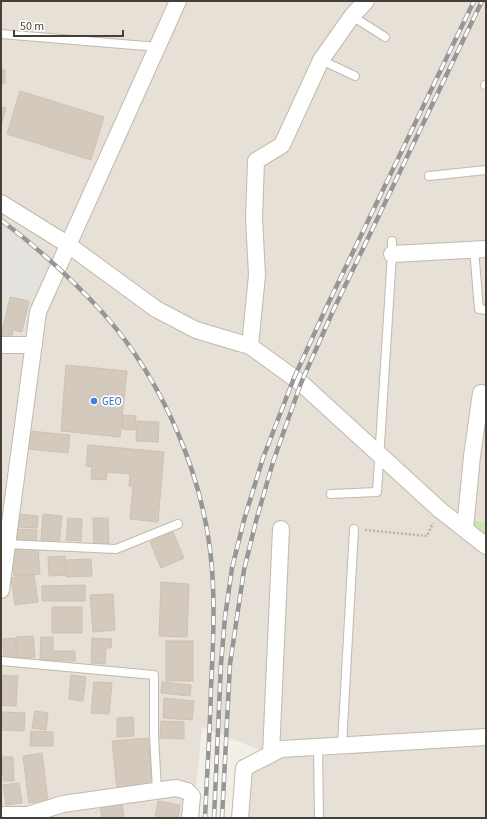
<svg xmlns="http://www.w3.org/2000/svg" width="487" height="819" font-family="'Source Sans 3',sans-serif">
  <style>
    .residential { fill: #e6e0d6 }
    .green { fill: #cee3b3 }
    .parking { fill: #e4e2df }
    .building { fill: #d3cabd; stroke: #cdc2b1 }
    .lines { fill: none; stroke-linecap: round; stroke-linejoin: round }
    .service-casing { stroke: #c0b9ad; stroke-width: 10 }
    .minor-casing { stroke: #c0b9ad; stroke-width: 18 }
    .path { stroke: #bdb19d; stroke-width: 2.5; stroke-dasharray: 2 2; stroke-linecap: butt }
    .service { stroke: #fff; stroke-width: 8 }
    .minor { stroke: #fff; stroke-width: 16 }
    .rail-casing { stroke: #969696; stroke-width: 4.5 }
    .rail { stroke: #fff; stroke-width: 3; stroke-dasharray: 9; stroke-linecap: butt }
    .shop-dot { fill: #3f7fe0; stroke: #fff; stroke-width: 1.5 }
    .labels { text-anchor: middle; stroke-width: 3.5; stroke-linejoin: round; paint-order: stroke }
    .shop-label { font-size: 11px; fill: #366cbe; stroke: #fff; text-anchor: start }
  </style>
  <rect width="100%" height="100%" fill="#f2efe7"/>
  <path class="residential" d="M1 1H486V818H240L244 768 270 754 202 727 193 818H1Z"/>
  <path class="green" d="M465 520 486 522V546Z"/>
  <path class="parking" d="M1 226 26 246 43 268 32 297 11 292 1 331Z"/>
  <path class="building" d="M1 70H5V83H1Z
    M20 91 104 117 91 160 7 134Z
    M1 107 6 108 1 126Z
    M10 297 29 301 22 332 13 330 11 339 1 336Z
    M66 365 127 371 120 437 61 431Z
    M123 415 136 416 135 430 122 429Z
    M137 421 159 422 158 442 136 441Z
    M30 431 70 435 68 453 28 449Z
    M88 445 164 452 158 522 130 519 133 486H129L130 474 107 472 106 480 91 479 92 467 86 466Z
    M19 514 38 516 37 528 18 527Z
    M43 514 62 516 59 543 41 541Z
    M68 518 82 519 81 541 66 540Z
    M93 518H108L109 544H94Z
    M16 529 37 530 36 542 15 541Z
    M173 532 184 558 161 568 150 542Z
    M38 548 40 574 14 576 12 550Z
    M65 556V575L49 576 48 557Z
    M91 559 92 576 66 577V560Z
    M34 575 38 602 15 605 11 578Z
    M161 582 189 584 187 637 159 636Z
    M85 585V601H42V586Z
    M113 594 115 630 93 632 90 595Z
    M52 607H82V633H52Z
    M33 636 35 657 18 659 16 637Z
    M41 637H53V651H75V661L40 660Z
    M15 638 17 658H4L3 639Z
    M92 638 112 639 111 648H106L105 664 91 663Z
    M166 641H193V681H166Z
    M1 675 18 676 16 706 1 705Z
    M71 675 86 677 83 701 69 699Z
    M94 682 112 683 109 714 91 713Z
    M162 682 191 685 190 696 161 693Z
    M164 698 194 701 192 720 163 718Z
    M35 711 48 713 46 730 32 728Z
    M2 712 25 713 24 731 1 730Z
    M133 717 134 736 117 737V718Z
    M161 721 184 722V739L160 738Z
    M31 731 53 732V746H30Z
    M148 738 153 787 117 790 112 741Z
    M42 753 48 801 29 803 23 756Z
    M1 757H13L14 781H4L3 775H1Z
    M19 783 22 803 6 805 3 785Z
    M158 801 180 805 178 818H155Z
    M122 802 124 818H102L100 805Z"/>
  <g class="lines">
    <defs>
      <path id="service" d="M352 16 385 37
        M1 34 158 47
        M321 60 355 76
        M485 85H486
        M429 176 486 170
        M474 249 479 309 486 310
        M331 494 377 492 392 254V241
        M6 544 116 549 178 524
        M1 661 154 675V735L157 791
        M342 745 354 529
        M318 747 319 818"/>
      <path id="minor" d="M1 203 67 244 156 309 196 330 250 346 301 383 440 510 486 546
        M392 254 486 249
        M1 345H34
        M250 346 257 275 254 218 256 161 282 145 321 60 352 16 366 1
        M465 529 472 456 481 393 486 394
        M1 590 38 312 178 1
        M271 754 281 529
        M1 815H28L63 804 176 788 187 791 192 796 190 818
        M240 818 244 768 281 749 486 737"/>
    </defs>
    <use href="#service" class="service-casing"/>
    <use href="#minor" class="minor-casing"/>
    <path class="path" d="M365 530 427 536 433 523"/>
    <use href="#service" class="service"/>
    <use href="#minor" class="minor"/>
    <defs>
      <path id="rail" d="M1 220C38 248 72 279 103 313 164 382 205 478 212 569 215 608 213 648 211 687 210 731 207 774 205 818
        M214 818 221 664 225 617 232 568 244 520 263 458 294 378 326 308 474 1
        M222 818 230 664 244 570 256 521 273 462 301 383 333 311 482 1"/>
    </defs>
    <use href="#rail" class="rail-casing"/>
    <use href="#rail" class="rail"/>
  </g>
  <circle class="shop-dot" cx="94" cy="401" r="4"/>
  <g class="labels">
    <g class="shop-label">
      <text x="102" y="405">GEO</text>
    </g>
  </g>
  <rect width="487" height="819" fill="none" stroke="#453f37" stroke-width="4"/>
  <path d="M14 30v6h109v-6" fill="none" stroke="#453f37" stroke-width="2"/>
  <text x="20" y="30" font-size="12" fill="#453f37" stroke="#ffffff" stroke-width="3" paint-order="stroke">50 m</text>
</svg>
